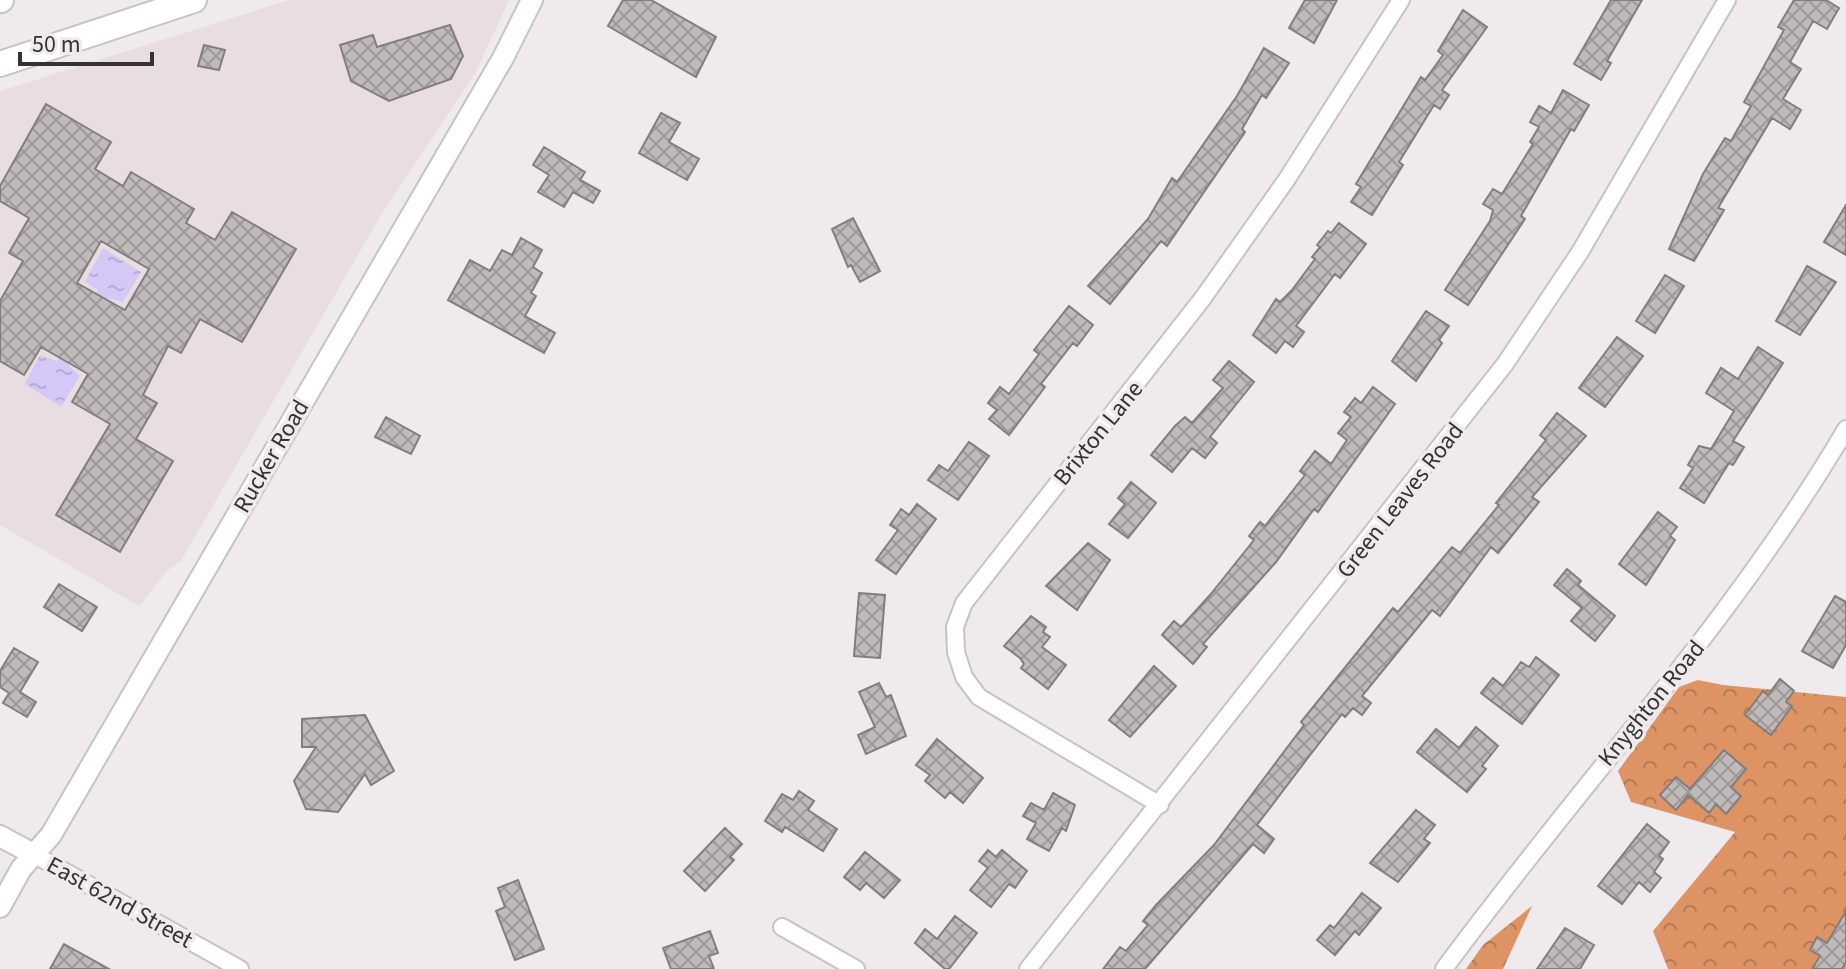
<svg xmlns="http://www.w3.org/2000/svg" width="1846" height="969" font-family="'Source Sans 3',sans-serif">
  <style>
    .built { fill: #eadde1 }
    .forest { fill: url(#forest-crowns) }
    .water { fill: url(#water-ripples) }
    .building { fill: url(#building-cross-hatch); stroke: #837e7d; stroke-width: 2; fill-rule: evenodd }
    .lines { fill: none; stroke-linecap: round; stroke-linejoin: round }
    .minor-casing { stroke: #c7c2c4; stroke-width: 20 }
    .tertiary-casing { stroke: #c7c2c4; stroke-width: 24 }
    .primary-casing { stroke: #c7c2c4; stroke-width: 28 }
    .minor { stroke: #fff; stroke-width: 16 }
    .tertiary { stroke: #fff; stroke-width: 20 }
    .primary { stroke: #fff; stroke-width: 24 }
    .labels { text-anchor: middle; stroke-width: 7; stroke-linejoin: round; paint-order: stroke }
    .street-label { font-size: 24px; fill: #343233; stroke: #efeaeb }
  </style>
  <defs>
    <pattern id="forest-crowns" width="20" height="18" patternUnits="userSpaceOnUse" patternTransform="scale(2)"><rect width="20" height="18" fill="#de9365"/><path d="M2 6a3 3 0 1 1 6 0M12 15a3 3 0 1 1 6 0" fill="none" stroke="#b57954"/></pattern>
    <pattern id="water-ripples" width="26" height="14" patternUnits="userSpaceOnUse" patternTransform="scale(2)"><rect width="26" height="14" fill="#d4c8f7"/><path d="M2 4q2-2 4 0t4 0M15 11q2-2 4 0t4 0" fill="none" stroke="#b7acd4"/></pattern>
    <pattern id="building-cross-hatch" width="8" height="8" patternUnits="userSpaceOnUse" patternTransform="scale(2)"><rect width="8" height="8" fill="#c0bbba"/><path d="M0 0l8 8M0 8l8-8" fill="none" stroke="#9d9998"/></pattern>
  </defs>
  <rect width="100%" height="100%" fill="#efeaeb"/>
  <path class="built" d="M289 0H509L476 72 384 210 181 561 167 571 139 606 0 525V91Z"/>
  <path class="forest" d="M1698 680 1723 685 1846 697V969H1668L1653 931 1735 832 1631 802 1618 771 1679 687Z
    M1532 906 1503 969H1466L1483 945Z"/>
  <path class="water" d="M103 248 141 272 123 302 108 298 68 365 80 376 61 407 25 384 40 355 57 361 98 290 85 282Z"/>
  <path class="building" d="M623 0H651L716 37 696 77 608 26Z
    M1305 0H1337L1314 43 1289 28Z
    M1611 0H1642L1607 61 1611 63 1601 80 1574 64Z
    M1794 0H1826L1839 8 1827 29 1813 21 1790 62 1801 69 1783 99 1801 110 1790 129 1772 118 1718 208 1724 210 1694 261 1669 249 1703 174 1725 138 1731 141 1751 106 1744 102 1784 30 1778 27Z
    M1463 10 1487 27 1442 90 1449 95 1440 109 1434 105 1399 162 1403 165 1372 215 1351 202 1361 187 1356 184 1421 77 1425 80 1443 55 1438 51Z
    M450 25 463 56 451 79 389 101 351 81 340 45 373 35 377 47Z
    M204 45 225 50 219 70 198 66Z
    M1264 48 1289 63 1266 98 1262 95 1242 129 1245 132 1167 246 1161 241 1110 304 1088 286 1148 219 1172 178 1177 182 1237 96Z
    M1563 90 1589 105 1574 131 1571 129 1521 216 1525 219 1468 305 1445 290 1490 221 1493 210 1483 204 1493 189 1502 194 1533 144 1530 142 1539 127 1530 122 1539 106 1551 113Z
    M46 104 111 142 95 169 123 186 131 172 194 209 186 223 215 240 232 212 296 249 242 342 200 319 181 353 168 346 143 395 157 403 136 439 173 461 120 552 56 515 110 424 72 402 88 374 41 347 24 375 0 361V301L23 261 9 253 29 218 0 201V186ZM101 241 149 269 125 310 77 283Z
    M661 113 680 123 669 142 699 159 687 180 639 153Z
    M544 147 585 172 580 180 600 191 593 203 573 192 564 207 538 192 549 175 533 165Z
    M1846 205V255L1824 242Z
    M853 218 880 271 860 282 851 265 848 267 832 229Z
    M1339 223 1366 244 1340 278 1335 274 1296 326 1304 332 1293 347 1285 341 1276 353 1253 335 1276 299 1280 302 1292 290 1315 259 1312 257 1320 247 1317 245 1328 231 1331 233Z
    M521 238 542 250 533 267 542 273 531 293 536 296 525 316 555 333 544 353 448 300 470 260 490 271 502 250 512 255Z
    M1807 266 1836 282 1800 335 1776 321Z
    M1665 275 1684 286 1655 333 1636 321Z
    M1069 306 1093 325 1077 346 1073 343 1041 384 1045 387 1009 435 989 419 997 410 988 403 1000 387 1009 394 1039 354 1034 350Z
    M1426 311 1449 326 1439 340 1442 343 1416 381 1392 361Z
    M1617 337 1643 356 1605 407 1579 388Z
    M1758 347 1783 363 1733 441 1744 447 1733 465 1729 463 1704 503 1680 488 1693 468 1688 465 1699 446 1711 449 1734 411 1706 393 1721 368 1738 379Z
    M1229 361 1254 382 1210 437 1217 443 1205 458 1192 448 1172 472 1151 455 1175 426 1185 417 1192 423 1223 388 1213 380Z
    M1373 387 1395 404 1318 512 1314 509 1276 562 1203 644 1207 647 1193 664 1162 635 1174 621 1181 627 1210 595 1254 540 1249 536 1260 522 1265 526 1305 475 1300 471 1315 451 1331 464 1347 440 1338 433 1351 417 1344 412 1355 398 1361 403Z
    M1557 413 1586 436 1532 497 1539 502 1498 553 1491 547 1440 616 1432 610 1362 696 1371 703 1362 715 1353 708 1345 717 1342 714 1307 759 1257 825 1274 839 1264 853 1253 844 1145 969H1103L1120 947 1126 951 1148 925 1143 921 1156 905 1214 845 1304 725 1301 722 1393 608 1398 612 1452 547 1460 553 1499 505 1496 503 1546 440 1540 435Z
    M386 417 420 436 411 454 375 437Z
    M969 442 989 456 958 500 928 480 939 465 948 471Z
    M1131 482 1156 503 1128 538 1109 524 1125 504 1118 498Z
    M917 504 936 519 896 574 876 560 898 530 890 525 901 509 909 515Z
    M1658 512 1677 527 1670 536 1675 540 1646 585 1619 564Z
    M1088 543 1110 560 1077 610 1046 586Z
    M1567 569 1581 581 1578 585 1615 616 1595 641 1571 621 1582 608 1554 585Z
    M59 584 97 607 82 631 44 607Z
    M859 593 885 595 880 658 854 656Z
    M1835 596 1846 602V645L1833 668 1802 651Z
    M1031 616 1046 627 1043 632 1050 637 1042 647 1066 665 1048 689 1021 668 1024 664 1020 658 1004 646Z
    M14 648 38 662 20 692 36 702 27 717 3 703 9 693 0 687V671Z
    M1536 657 1559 675 1522 724 1481 693 1493 678 1503 686 1521 662 1529 667Z
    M1154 666 1176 686 1130 737 1109 720Z
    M1780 679 1794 691 1786 702 1792 706 1771 735 1745 715 1763 691 1768 695Z
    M879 683 886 697 891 695 906 736 866 754 858 735 875 727 859 692Z
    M365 715 394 771 371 785 365 774 338 812 306 809 294 781 316 747H302V719Z
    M1476 727 1498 746 1482 766 1486 769 1467 792 1417 752 1436 729 1459 748Z
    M937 739 983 778 963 803 950 792 945 798 925 781 930 775 916 765Z
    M1724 750 1746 769 1731 787 1741 796 1726 814 1716 804 1709 813 1688 795 1676 810 1660 795 1676 777 1690 789Z
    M799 791 814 801 808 810 837 829 823 851 785 827 782 832 765 821 782 794 793 800Z
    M1053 793 1075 805 1066 831 1062 828 1049 851 1027 839 1036 823 1023 816 1031 803 1044 810Z
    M1416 810 1435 825 1424 839 1430 843 1398 882 1370 863Z
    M1647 824 1669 842 1659 856 1663 859 1654 872 1661 878 1650 892 1639 882 1622 904 1598 886Z
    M725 828 742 844 730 857 734 860 705 891 684 871Z
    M988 850 996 857 1002 850 1027 871 1015 888 1009 884 991 907 970 890 988 868 979 861Z
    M865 852 900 880 884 898 866 883 860 890 844 877Z
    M518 880 544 949 515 960 496 911 505 907 498 888Z
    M1362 893 1381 908 1359 935 1355 931 1335 955 1317 940 1330 925 1334 928Z
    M1846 911V962L1842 969H1812L1820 956 1810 950 1817 937 1827 943Z
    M955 916 977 933 949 969H945L915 943 925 929 937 939Z
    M1565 928 1594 945 1580 969H1537Z
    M710 931 718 953 709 956 714 969H671L663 948Z
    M64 944 109 969H50Z"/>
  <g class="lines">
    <defs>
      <path id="minor" d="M1160 805 979 697 964 677 956 652 955 627 964 603 1203 298 1287 179 1401 0
        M35 855 240 969
        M782 927 856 969
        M1028 969 1505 364 1580 252 1727 0
        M1444 969C1577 788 1732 623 1846 429"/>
      <path id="tertiary" d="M0 836 35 855
        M0 907 21 869 51 835 503 58 532 0"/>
      <path id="primary" d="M0 0H1
        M0 64 194 0"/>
    </defs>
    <use href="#minor" class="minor-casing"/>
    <use href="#tertiary" class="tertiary-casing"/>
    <use href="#primary" class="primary-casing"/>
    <use href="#minor" class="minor"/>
    <use href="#tertiary" class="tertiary"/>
    <use href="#primary" class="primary"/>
  </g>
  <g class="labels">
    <g class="street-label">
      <text transform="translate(1098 433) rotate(-51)" y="8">Brixton Lane</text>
      <text transform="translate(271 456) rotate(-60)" y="8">Rucker Road</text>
      <text transform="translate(1400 500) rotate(-52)" y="8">Green Leaves Road</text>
      <text transform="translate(1651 703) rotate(-51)" y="8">Knyghton Road</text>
      <text transform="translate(120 902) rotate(29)" y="8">East 62nd Street</text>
    </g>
  </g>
  <path d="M20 52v12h132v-12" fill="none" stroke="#343233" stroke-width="4"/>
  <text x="32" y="52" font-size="24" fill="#343233" stroke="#efeaeb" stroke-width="6" paint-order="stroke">50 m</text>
</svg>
